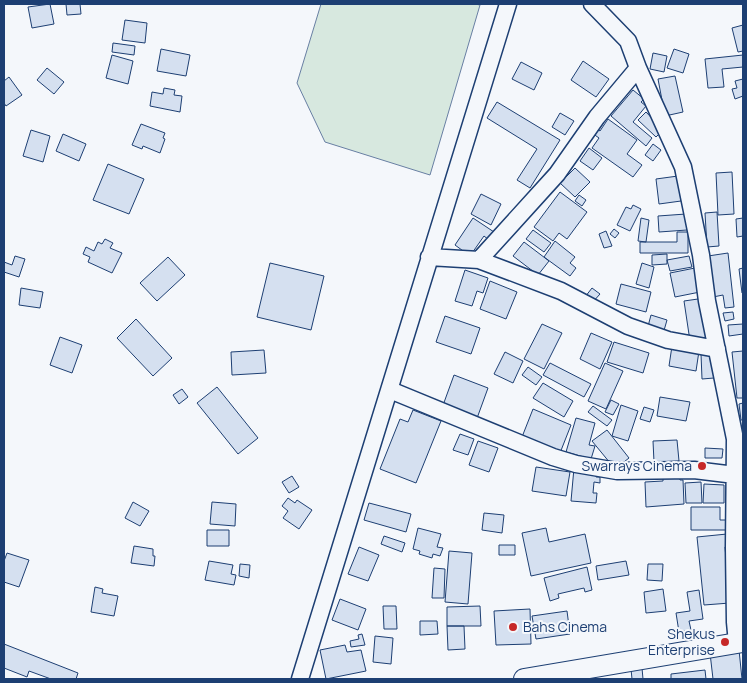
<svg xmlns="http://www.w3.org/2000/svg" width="747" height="683" font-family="Manrope,sans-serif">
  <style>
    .green { fill: #d7e8df; stroke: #687fa3 }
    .building { fill: #d5e0f0; stroke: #1d3f73 }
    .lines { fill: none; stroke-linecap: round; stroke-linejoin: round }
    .minor-casing { stroke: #1d3f73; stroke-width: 19 }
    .major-casing { stroke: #1d3f73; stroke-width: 22 }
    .minor { stroke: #f4f7fb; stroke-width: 16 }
    .major { stroke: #f4f7fb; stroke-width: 20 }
    .poi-dot { fill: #c62828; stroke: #f4f7fb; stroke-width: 2 }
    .labels { text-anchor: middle; stroke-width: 4; stroke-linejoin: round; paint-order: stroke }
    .poi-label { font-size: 14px; fill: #1d3f73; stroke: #f4f7fb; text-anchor: end }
  </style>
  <rect width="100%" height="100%" fill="#f4f7fb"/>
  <path class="green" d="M321 4H475L480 5 430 175 325 142 297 83Z"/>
  <path class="building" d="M50 4 54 24 32 28 28 7Z
    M66 4H80L81 14 67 15Z
    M125 20 147 23 145 43 122 40Z
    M743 25V51L738 52 732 28Z
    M113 43 135 46 134 55 112 52Z
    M161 49 190 55 186 76 157 71Z
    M674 49 689 54 683 73 667 68Z
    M653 53 667 56 664 72 650 69Z
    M112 55 133 61 128 84 106 78Z
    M743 55V67L722 69 724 87 708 88 705 59Z
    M583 61 609 79 596 97 571 80Z
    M521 62 542 73 534 90 512 79Z
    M47 68 64 82 54 94 37 80Z
    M675 76 683 112 665 116 658 79Z
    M9 77 22 95 6 106 4 103V81Z
    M743 79V96L735 99 732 89 737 88 735 81Z
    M164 88 175 90 174 95 182 96 180 112 150 106 152 92 163 94Z
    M633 90 644 99 641 102 646 106 633 122 652 138 646 146 611 116Z
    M497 102 560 140 530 188 517 180 537 149 487 118Z
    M646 112 663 130 656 137 638 120Z
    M560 113 574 121 565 135 552 127Z
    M608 119 637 140 627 154 642 165 633 177 592 148 599 138 592 133 596 128 600 131Z
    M141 124 165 133 163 138 165 139 160 153 143 146 142 149 132 145Z
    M31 130 50 136 43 162 23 156Z
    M63 134 86 144 79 161 56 151Z
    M653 144 661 150 653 161 645 155Z
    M589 148 602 158 593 170 580 161Z
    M108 164 144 179 129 214 93 200Z
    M575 168 590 182 575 197 560 183Z
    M732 172 734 214 718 215 716 173Z
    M678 176 681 201 659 204 656 179Z
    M560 192 587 212 567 239 559 233 553 241 534 227Z
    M481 194 501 204 491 225 471 214Z
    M579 195 586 200 582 206 575 201Z
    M633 205 641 209 630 231 617 225 626 207 631 209Z
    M717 212 719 246 707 247 705 213Z
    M686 214 691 227H687V230L659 232 658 216Z
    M473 218 494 232 489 240 484 236 470 256 455 245Z
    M641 218 649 220 646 242 638 241Z
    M743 218V236L737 237 736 219Z
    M614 229 619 233 615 238 610 234Z
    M533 230 551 243 544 252 526 239Z
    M606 231 612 246 604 248 599 234Z
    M677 232H688V253H640V242H677Z
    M105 239 113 243 110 248 122 253 112 273 88 262 90 257 83 254 86 247 94 251 98 242 102 244Z
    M555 241 575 257 570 263 576 268 570 276 544 257Z
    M524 242 549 261 538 275 513 256Z
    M728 253 734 307 725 308 723 295 713 297 708 256Z
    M667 254V264L652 265V255Z
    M15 256 25 259 19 277 4 272V262L12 265Z
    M689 256 692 267 670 271 667 260Z
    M168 257 185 275 157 301 140 283Z
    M270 263 324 276 311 330 257 317Z
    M642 263 654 267 649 288 636 284Z
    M695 268 700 292 675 297 670 273Z
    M743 268V292L742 293 739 269Z
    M465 270 488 278 483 293 477 291 472 306 455 301Z
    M490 281 517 292 506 319 480 309Z
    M621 284 651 292 646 312 616 304Z
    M21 288 43 292 40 308 19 305Z
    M592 288 600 294 592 303 585 297Z
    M705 298 711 338 690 341 684 301Z
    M733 312 734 319 725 321 723 313Z
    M651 315 667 320 663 334 647 330Z
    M445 316 480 328 471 354 436 342Z
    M136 319 172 358 153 376 117 338Z
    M542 324 562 333 544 369 524 359Z
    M743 324V334L729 336 728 325Z
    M591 333 612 342 600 369 580 359Z
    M60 337 82 345 72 373 50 365Z
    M614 342 649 353 643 373 607 362Z
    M672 346 699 351 696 371 669 366Z
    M264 350 266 373 232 375 231 352Z
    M743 351V398H737L732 352Z
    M505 352 523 361 513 383 494 374Z
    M701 354H713L714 378 702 379Z
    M550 363 591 384 584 397 543 375Z
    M605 363 623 371 606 409 588 401Z
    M528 367 542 377 536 385 522 375Z
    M454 375 488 388 476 421 442 408Z
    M543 383 573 401 564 417 533 398Z
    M217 387 258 438 238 454 197 403Z
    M182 389 188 397 179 404 173 395Z
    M660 397 690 402 686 421 657 416Z
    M611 400 619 404 613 415 605 412Z
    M743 403V420H741L739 404Z
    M621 405 638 411 628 441 612 436Z
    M593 406 612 420 607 426 588 412Z
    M644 407 654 410 650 422 640 419Z
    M533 409 571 425 560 453 522 437Z
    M413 410 441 421 416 483 380 469 400 419 408 422Z
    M576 418 595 423 589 445 595 446 591 459 566 452Z
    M607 430 629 458 615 469 592 441Z
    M460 434 474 439 468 455 453 450Z
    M677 440 679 461 654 462 653 441Z
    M478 441 498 448 489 472 469 465Z
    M705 448 723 449 722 458H705Z
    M536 467 570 472 566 496 532 491Z
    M574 468 596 469V477H600V483L594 482 593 493H597L596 503 571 501Z
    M292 476 299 487 289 493 282 482Z
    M679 476 680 480H683L684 504 646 507 645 482 663 481V477Z
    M701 482 702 503H686L685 483Z
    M704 484 724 485V503H703Z
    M288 498 295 503 297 500 312 510 299 529 283 518 288 511 282 506Z
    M133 502 149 511 140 526 125 518Z
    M212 502 236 504 235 526 210 524Z
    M369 503 411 514 406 532 364 520Z
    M691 507H720V520H727L726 530H691Z
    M484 513 504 515 502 533 482 530Z
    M418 528 441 534 437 547 443 548 440 556 433 554 432 558 419 554 420 551 413 549Z
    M546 528 549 542 585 534 591 563 531 576 522 533Z
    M207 530H229V546H207Z
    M727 534 728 547H725L730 603 704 605 697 537Z
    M384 536 405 543 402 552 381 544Z
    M499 545H515V555H499Z
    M134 546 153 549V556H155L154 566 131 563Z
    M359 547 379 555 368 581 348 574Z
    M449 551 472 553 468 604 445 602Z
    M7 553 29 560 19 587 4 582V561Z
    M209 561 233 565 231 574 236 575 234 585 205 580Z
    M626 561 629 575 598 580 596 566Z
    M738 563H743V597H741Z
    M240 564 250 565 249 578 239 576Z
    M648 564H663L662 581 647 580Z
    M587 567 592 590 585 592 584 588 558 594 559 598 550 601 544 578Z
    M434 568 445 569 444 598H432Z
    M95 587 103 589 102 593 118 596 114 616 91 612Z
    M663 589 666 611 646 613 644 592Z
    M699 590 703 619 689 621 691 630 679 632 676 613 690 611 687 592Z
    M340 599 366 609 358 630 332 620Z
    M383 606H396L397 629H384Z
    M480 606 481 626H447V607Z
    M530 609 531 644 496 645 494 611Z
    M567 611 570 634 536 639 532 616Z
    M420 621H437L438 634 420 635Z
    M447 626H464L465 649 448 650Z
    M362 634 365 645 351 647 350 641 359 639 358 635Z
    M375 636 393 638 391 664 373 662Z
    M4 644 78 673 76 679H51L29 671 27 677 4 668Z
    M345 645 347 652 361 650 366 671 326 679 320 650Z
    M739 650 742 679H713L710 653Z
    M642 668 643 679H632L631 669Z
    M705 670 706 679H671V674Z"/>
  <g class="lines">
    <defs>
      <path id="minor" d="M592 4 628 41 638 68 683 167 701 255 707 301 735 439 734 548 735 622 737 643
        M429 257 479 260 561 291 628 326 668 340 717 349
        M479 260 557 174 597 117 638 68
        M390 390 553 457 576 464 617 471 694 470 735 475
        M300 679C370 454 438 229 508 4"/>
      <path id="major" d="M524 679 743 642"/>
    </defs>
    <use href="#minor" class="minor-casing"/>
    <use href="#major" class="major-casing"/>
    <use href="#minor" class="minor"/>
    <use href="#major" class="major"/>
  </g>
  <g class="poi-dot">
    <circle cx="702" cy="466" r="5"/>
    <circle cx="513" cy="627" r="5"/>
    <circle cx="725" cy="642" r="5"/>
  </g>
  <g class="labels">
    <g class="poi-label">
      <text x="692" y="471">Swarrays Cinema</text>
      <text x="523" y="632" text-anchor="start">Bahs Cinema</text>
      <text x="715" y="639">Shekus<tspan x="715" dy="16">Enterprise</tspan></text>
    </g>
  </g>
  <rect width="747" height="683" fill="none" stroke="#1d3f73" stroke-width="10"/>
</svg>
